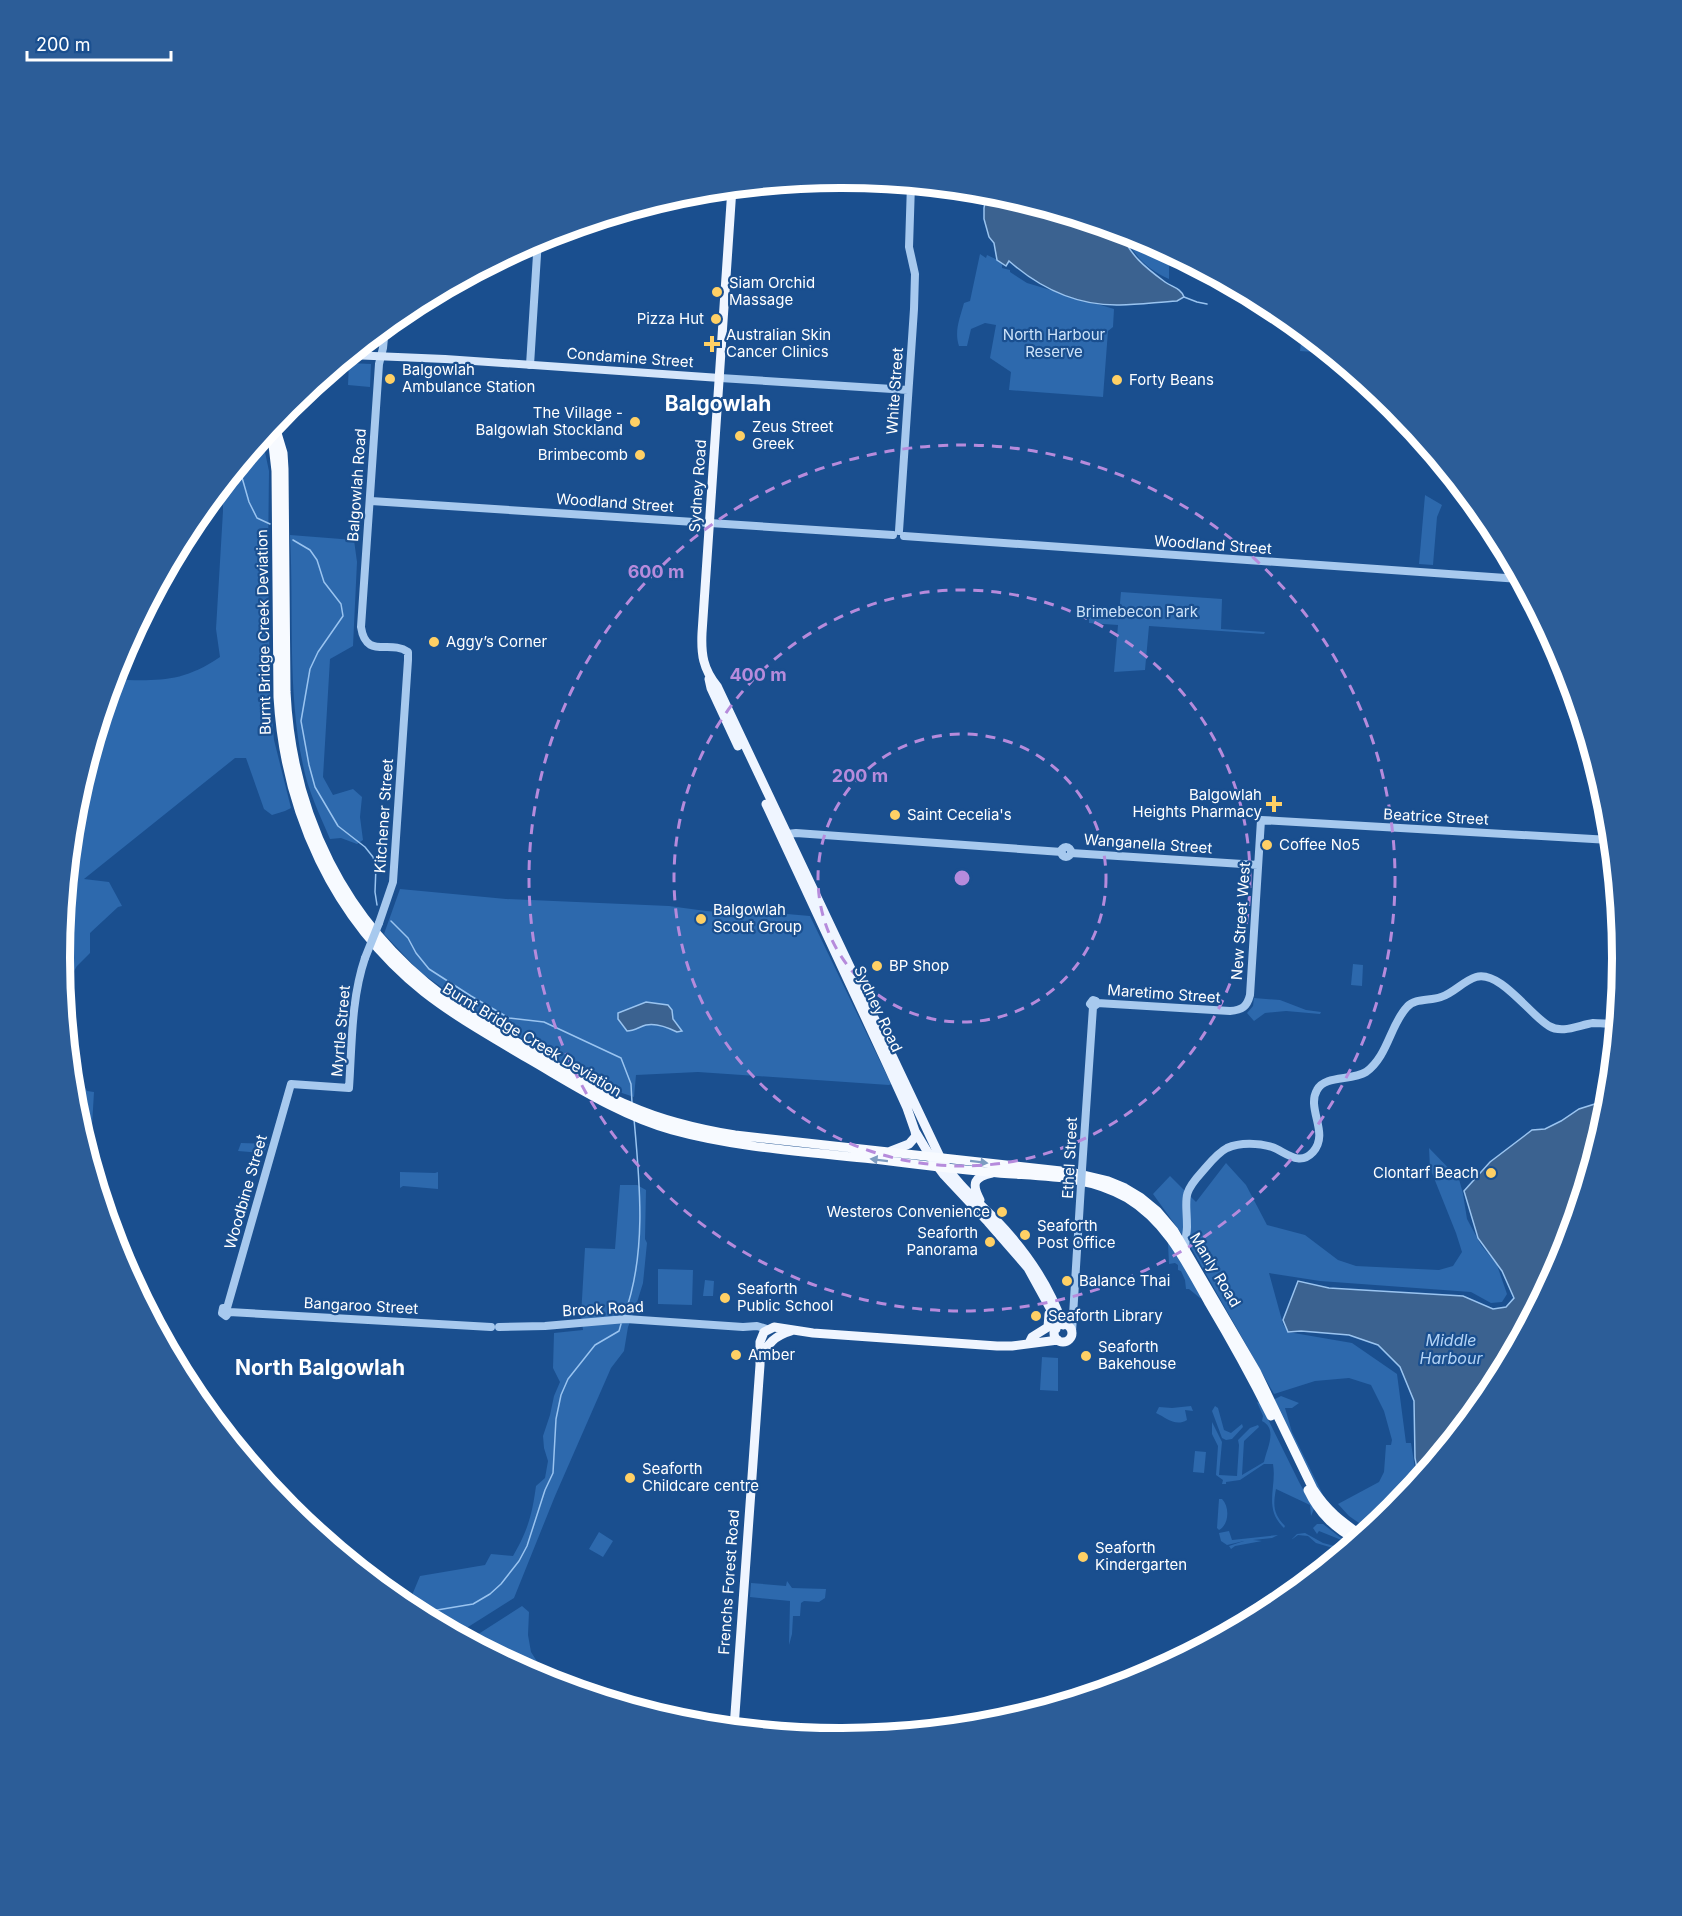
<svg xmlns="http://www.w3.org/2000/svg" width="1682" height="1916" font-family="Inter,sans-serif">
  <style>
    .green { fill: #2d69ad }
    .water { fill: #3b6290; stroke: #9ac4f0; stroke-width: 1.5 }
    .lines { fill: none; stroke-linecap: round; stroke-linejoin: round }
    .stream { stroke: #9ac4f0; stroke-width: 1.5 }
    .tertiary { stroke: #a7c9ee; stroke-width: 8 }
    .secondary { stroke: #d4e5fa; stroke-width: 8 }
    .primary { stroke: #eff5ff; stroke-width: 9 }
    .trunk { stroke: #f7faff; stroke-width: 9 }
    .tertiary-bridge { stroke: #a7c9ee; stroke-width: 8 }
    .oneway { fill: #7d9cc1 }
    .ring { fill: none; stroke: #b68bdc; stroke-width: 3; stroke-dasharray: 10 8 }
    .poi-dot { fill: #ffd065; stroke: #1a4f8f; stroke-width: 2 }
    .labels { text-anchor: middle; stroke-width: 4.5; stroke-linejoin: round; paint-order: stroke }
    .poi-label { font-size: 15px; fill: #fff; stroke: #1a4f8f; text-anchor: start }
    .park-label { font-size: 15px; fill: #cde3fa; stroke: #1a4f8f }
    .street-label { font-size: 15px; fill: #fff; stroke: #1a4f8f }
    .water-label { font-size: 16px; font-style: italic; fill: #b3d3f5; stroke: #1a4f8f }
    .district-label { font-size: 21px; font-weight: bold; fill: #fff; stroke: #1a4f8f }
    .rim { fill: none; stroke: #fff; stroke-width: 8 }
    .centre { fill: #b68bdc; stroke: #1a4f8f; stroke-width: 3 }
    .ring-label { font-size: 18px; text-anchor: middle; font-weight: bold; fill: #b68bdc; stroke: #1a4f8f; stroke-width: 4.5; stroke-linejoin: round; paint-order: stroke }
  </style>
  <rect width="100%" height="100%" fill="#1a4f8f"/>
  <path class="green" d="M1124 232 1140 237 1189 263 1169 261V279C1148 270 1131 254 1124 232Z
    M527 244 530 245 529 257 506 256Z
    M980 254 986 258 987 255 1002 262V268L1010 270V272L1027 283 1114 309 1113 327 1108 331 1103 397 1009 390 1011 372 990 358 996 325 985 323 971 329 967 346H959C954 331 960 318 964 303L970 301Z
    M1302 331 1329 353 1300 351Z
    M349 363 371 364 370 387 348 385Z
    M262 438 269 471 268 558 270 696 274 740 291 808 285 811 272 815 264 809 246 758H235L84 879 109 882 122 906 118 907 90 933V953L77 966 63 990 60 958 75 805 113 680C158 680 180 684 220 657L216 629 223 511V486Z
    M1425 495 1442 505 1437 517 1433 565 1419 564Z
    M290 535 354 540 357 562 353 646 330 659 323 777 333 795 353 789 362 797 360 817 363 840 357 844 341 838 330 839C320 815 308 791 303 765 287 690 294 612 290 535Z
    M1121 592 1222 599 1221 629 1265 632 1264 634 1149 626 1145 670 1114 672 1118 625 1089 623V612L1119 614Z
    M400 889 506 899 669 906 706 911 745 914 764 912 810 916 891 1084 889 1085 698 1072 636 1075 634 1097 610 1089 583 1075 471 1008 420 972 384 934Z
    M1353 964 1363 965 1362 986 1351 985Z
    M1254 998 1280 1000 1306 1010 1321 1012 1320 1014 1286 1011 1265 1013 1254 1021 1247 1013 1253 1006Z
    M72 1079 83 1084 87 1091 94 1092 92 1126 94 1171 75 1110Z
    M241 1143 268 1144 264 1153 238 1151Z
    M1429 1148 1459 1179 1463 1194 1467 1219 1481 1245 1497 1265 1507 1294 1502 1302 1491 1303 1471 1292 1320 1281 1269 1273 1283 1324 1288 1332 1352 1343 1397 1374 1406 1443H1411L1417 1481 1393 1510 1369 1530 1349 1516 1338 1504 1379 1482 1384 1472 1386 1445H1391L1392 1440 1384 1411 1371 1385 1349 1378 1315 1381 1274 1394 1189 1244 1153 1194 1170 1176 1196 1202 1226 1163 1246 1185 1267 1225 1305 1235 1338 1260 1356 1266 1439 1270 1453 1266 1462 1252 1456 1233 1430 1168Z
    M400 1172 435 1173 438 1172V1189L403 1186 400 1188Z
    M620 1185H637L646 1190 645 1239 647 1243 643 1283 634 1312 628 1327 624 1351 611 1368 555 1496 514 1598 457 1634 444 1627V1624L410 1600 420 1576 485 1565 491 1554 513 1556C528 1530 532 1515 536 1486L545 1478 548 1461 544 1448 543 1436 550 1415 554 1396 560 1382 553 1368 554 1333 583 1330 581 1316 585 1248 615 1249Z
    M1168 1243 1173 1248 1202 1297 1200 1298 1189 1289H1186L1185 1280 1181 1271 1178 1270V1265L1175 1263 1169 1264Z
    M658 1269 693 1270 692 1305 658 1304Z
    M705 1280 714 1281 713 1296H703Z
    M1042 1357 1058 1358V1391L1040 1390Z
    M1281 1396 1299 1403 1292 1408H1285L1292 1432 1323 1495 1320 1497 1273 1400Z
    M1257 1402 1260 1403 1299 1482 1314 1509 1311 1516 1310 1505 1276 1489C1273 1505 1273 1514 1285 1526L1284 1528C1263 1508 1277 1488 1273 1464H1264L1240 1480 1226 1482V1484H1222L1223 1480 1216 1475 1218 1446 1212 1434V1422L1222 1442 1219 1475 1237 1476 1239 1445 1238 1440 1250 1428 1258 1425 1259 1427 1244 1441 1242 1475 1264 1462C1267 1448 1278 1429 1262 1421L1263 1416Z
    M1191 1406 1193 1411 1185 1410 1187 1420C1175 1427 1167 1418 1156 1413L1159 1407 1172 1408Z
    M1215 1406 1218 1408 1224 1430 1231 1433 1242 1424 1243 1427 1232 1439 1226 1440 1222 1438 1212 1411Z
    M1195 1451 1206 1452 1204 1473 1193 1472Z
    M1222 1499C1230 1507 1229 1525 1219 1530L1217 1528 1219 1499Z
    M1317 1524H1323L1341 1538 1353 1544 1348 1545 1344 1541 1319 1531 1317 1534 1313 1528Z
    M1229 1531 1232 1540 1278 1535 1272 1538 1253 1540 1262 1541 1235 1546 1231 1549 1229 1546 1244 1541 1227 1545 1221 1541 1219 1533Z
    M599 1532 613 1541 603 1557 589 1549Z
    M1305 1533 1323 1543 1346 1549 1343 1551 1316 1543 1308 1536 1298 1535 1291 1540 1297 1534Z
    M787 1581 792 1588 826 1589 825 1598 819 1602 804 1601 801 1603 800 1616H793L792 1634 789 1645 790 1601 750 1597 751 1583 786 1586Z
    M522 1606 529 1612 528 1635 531 1652 550 1682 542 1679 469 1640Z"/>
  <path class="water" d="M987 191 1121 231C1128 254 1146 268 1165 282 1172 287 1181 288 1184 297L1177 301C1158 302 1139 305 1120 305 1077 306 1041 289 1009 261L1006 266 997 260 994 243 989 237 984 219V208Z
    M646 1002 668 1005 672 1010 673 1019 682 1031 677 1032C669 1028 656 1023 646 1025 639 1027 634 1031 627 1031L618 1019V1013Z
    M1608 1096 1607 1111 1562 1257 1490 1392 1419 1479 1415 1458 1414 1401 1400 1367 1378 1345 1349 1335 1301 1331 1288 1332 1283 1320 1298 1281 1329 1288 1463 1296 1493 1309 1506 1307 1514 1298 1502 1271 1478 1238 1464 1191 1490 1162 1532 1130 1545 1129 1561 1121 1579 1109 1601 1102Z"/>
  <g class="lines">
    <path class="stream" d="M1184 297 1197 302 1207 304
      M239 467 249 502 257 518 270 524
      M293 540 310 550 317 560 324 582 341 604 343 616 318 652 310 669 301 721 309 765 315 787 338 826 365 847 373 857 376 866 375 892 377 905
      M391 921 408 938 416 953 429 969 471 996 509 1018 544 1022 621 1058 631 1084 632 1103
      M624 1316C647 1254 640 1184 634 1119
      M419 1613 473 1604 490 1594 501 1584 519 1561 527 1546 545 1490 553 1473 556 1419 561 1395 568 1379 595 1345 619 1331 621 1324"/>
    <path class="tertiary" d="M530 365 538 239
      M720 378 908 390
      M371 501 893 535
      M899 531 914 309 915 274 909 247 911 184
      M904 536 1520 579
      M787 834 796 833 1062 852
      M1061 852a5 5 0 1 1 10 0a5 5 0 1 1-10 0Z
      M1071 853 1258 865
      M379 923 393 882 408 660V652C390 639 366 660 361 627L379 364 383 348 385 327
      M1097 1003 1230 1011C1242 1010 1247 1007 1250 995L1261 820 1610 840
      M1082 1169 1093 1007 1097 1004 1096 1001 1093 1000 1090 1004 1093 1007
      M1186 1249C1184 1241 1187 1234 1187 1227 1187 1199 1181 1195 1201 1173 1209 1164 1217 1153 1227 1148 1240 1142 1259 1143 1272 1147 1286 1152 1299 1167 1313 1152 1330 1133 1306 1109 1317 1090 1325 1075 1351 1081 1366 1072 1388 1056 1390 1025 1407 1007 1415 998 1430 1001 1441 997 1454 993 1463 981 1476 977 1500 970 1530 1015 1549 1026 1562 1034 1579 1025 1593 1023 1600 1023 1608 1024 1615 1024
      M227 1308 291 1084 349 1088C352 1045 351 999 365 958
      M227 1308H223L222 1313 226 1316 229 1312
      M229 1312 491 1327
      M499 1327 545 1326 626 1319 743 1327 757 1326 767 1329
      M1072 1332 1081 1185"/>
    <path class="secondary" d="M350 355 445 359 720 378"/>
    <path class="primary" d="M732 188 702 633C701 654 703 669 717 686L940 1157C954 1181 976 1200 996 1220 1025 1250 1049 1284 1063 1325
      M709 679 711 688 738 746
      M766 804 887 1064 907 1108 915 1131 930 1156 944 1175 988 1222 1028 1268 1050 1308 1056 1329
      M891 1151 909 1144 916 1136 915 1131
      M980 1200C971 1183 974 1177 992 1173
      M1054 1333a9 9 0 1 1 18 0a9 9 0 1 1-18 0Z
      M1030 1341 1032 1337 1048 1327 1049 1314
      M762 1359C767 1343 775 1336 791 1331
      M734 1728 760 1365V1342L764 1332 774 1327 813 1333 997 1346H1012L1058 1340"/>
    <path class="trunk" d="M274 423 283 453 284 469 286 692C292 814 344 922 443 996 470 1017 502 1033 531 1051 564 1070 596 1092 630 1106 664 1121 699 1129 735 1135L1070 1172 1108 1181 1125 1188 1140 1197 1157 1211 1174 1231 1256 1371 1313 1489C1327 1511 1341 1521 1362 1536
      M268 431 273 445 276 471 278 697C285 812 333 919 424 992 456 1017 492 1037 527 1058 574 1085 619 1115 672 1130 737 1148 807 1152 873 1159 912 1164 950 1169 988 1172 1034 1177 1085 1173 1127 1198 1167 1222 1187 1264 1209 1303 1231 1340 1252 1378 1271 1416
      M1308 1490C1319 1513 1334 1528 1357 1540"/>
    <path class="tertiary-bridge" d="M365 958 379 923
      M1081 1185 1082 1169"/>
  </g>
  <defs><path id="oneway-solid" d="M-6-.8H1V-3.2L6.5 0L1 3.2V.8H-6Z" transform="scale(1.5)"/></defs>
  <g class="oneway">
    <use href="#oneway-solid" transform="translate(879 1160) rotate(-173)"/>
    <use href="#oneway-solid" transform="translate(979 1162) rotate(7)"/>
  </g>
  <g class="ring">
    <circle cx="962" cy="878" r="144"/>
    <circle cx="962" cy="878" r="288"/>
    <circle cx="962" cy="878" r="433"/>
  </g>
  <g class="poi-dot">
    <circle cx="717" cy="292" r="6"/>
    <circle cx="716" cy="319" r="6"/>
    <path d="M709 335h6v6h6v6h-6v6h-6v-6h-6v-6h6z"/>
    <circle cx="390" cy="379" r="6"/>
    <circle cx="1117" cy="380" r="6"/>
    <circle cx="635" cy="422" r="6"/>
    <circle cx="740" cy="436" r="6"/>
    <circle cx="640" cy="455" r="6"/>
    <circle cx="434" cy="642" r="6"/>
    <path d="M1271 795h6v6h6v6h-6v6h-6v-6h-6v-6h6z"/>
    <circle cx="895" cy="815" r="6"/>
    <circle cx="1267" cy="845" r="6"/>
    <circle cx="701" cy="919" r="6"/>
    <circle cx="877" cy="966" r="6"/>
    <circle cx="1491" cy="1173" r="6"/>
    <circle cx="1002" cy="1212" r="6"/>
    <circle cx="1025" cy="1235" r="6"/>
    <circle cx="990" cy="1242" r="6"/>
    <circle cx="1067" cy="1281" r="6"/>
    <circle cx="725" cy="1298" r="6"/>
    <circle cx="1036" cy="1316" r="6"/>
    <circle cx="736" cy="1355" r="6"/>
    <circle cx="1086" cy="1356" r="6"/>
    <circle cx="630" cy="1478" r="6"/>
    <circle cx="1083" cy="1557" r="6"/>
  </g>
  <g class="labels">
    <g class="poi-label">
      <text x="729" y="288">Siam Orchid<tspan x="729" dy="17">Massage</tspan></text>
      <text x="704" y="324" text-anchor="end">Pizza Hut</text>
      <text x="726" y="340">Australian Skin<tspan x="726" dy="17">Cancer Clinics</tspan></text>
      <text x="402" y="375">Balgowlah<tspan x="402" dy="17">Ambulance Station</tspan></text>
      <text x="1129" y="385">Forty Beans</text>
      <text x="623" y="418" text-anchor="end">The Village -<tspan x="623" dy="17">Balgowlah Stockland</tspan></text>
      <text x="752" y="432">Zeus Street<tspan x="752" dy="17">Greek</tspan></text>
      <text x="628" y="460" text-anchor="end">Brimbecomb</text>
      <text x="446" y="647">Aggy’s Corner</text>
      <text x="1262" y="800" text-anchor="end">Balgowlah<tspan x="1262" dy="17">Heights Pharmacy</tspan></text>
      <text x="907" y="820">Saint Cecelia's</text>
      <text x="1279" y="850">Coffee No5</text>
      <text x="713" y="915">Balgowlah<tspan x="713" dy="17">Scout Group</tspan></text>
      <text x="889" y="971">BP Shop</text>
      <text x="1479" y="1178" text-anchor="end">Clontarf Beach</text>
      <text x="990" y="1217" text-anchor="end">Westeros Convenience</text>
      <text x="1037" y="1231">Seaforth<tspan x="1037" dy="17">Post Office</tspan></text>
      <text x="978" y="1238" text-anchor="end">Seaforth<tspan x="978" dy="17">Panorama</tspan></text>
      <text x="1079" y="1286">Balance Thai</text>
      <text x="737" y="1294">Seaforth<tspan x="737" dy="17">Public School</tspan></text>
      <text x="1048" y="1321">Seaforth Library</text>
      <text x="1098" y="1352">Seaforth<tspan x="1098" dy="17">Bakehouse</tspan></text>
      <text x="748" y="1360">Amber</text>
      <text x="642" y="1474">Seaforth<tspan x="642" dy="17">Childcare centre</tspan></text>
      <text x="1095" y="1553">Seaforth<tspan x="1095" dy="17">Kindergarten</tspan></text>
    </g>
    <g class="park-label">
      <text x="1054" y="340">North Harbour<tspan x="1054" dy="17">Reserve</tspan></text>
      <text x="1137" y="617">Brimebecon Park</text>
    </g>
    <g class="street-label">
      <text transform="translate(630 358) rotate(4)" y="5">Condamine Street</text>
      <text transform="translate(895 391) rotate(-86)" y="5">White Street</text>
      <text transform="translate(357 485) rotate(-86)" y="5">Balgowlah Road</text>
      <text transform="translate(698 486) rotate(-86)" y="5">Sydney Road</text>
      <text transform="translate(615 503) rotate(4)" y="5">Woodland Street</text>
      <text transform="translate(1213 545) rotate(4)" y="5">Woodland Street</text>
      <text transform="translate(264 632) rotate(-91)" y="5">Burnt Bridge Creek Deviation</text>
      <text transform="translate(384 816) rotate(-86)" y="5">Kitchener Street</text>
      <text transform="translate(1436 817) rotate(3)" y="5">Beatrice Street</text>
      <text transform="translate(1148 844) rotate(4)" y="5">Wanganella Street</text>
      <text transform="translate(1241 921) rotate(-86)" y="5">New Street West</text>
      <text transform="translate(1164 994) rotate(4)" y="5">Maretimo Street</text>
      <text transform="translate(878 1009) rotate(65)" y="5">Sydney Road</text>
      <text transform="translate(341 1031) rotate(-85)" y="5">Myrtle Street</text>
      <text transform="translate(532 1040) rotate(31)" y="5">Burnt Bridge Creek Deviation</text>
      <text transform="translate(1070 1158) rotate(-87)" y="5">Ethel Street</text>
      <text transform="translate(246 1192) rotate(-74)" y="5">Woodbine Street</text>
      <text transform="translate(1215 1270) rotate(59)" y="5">Manly Road</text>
      <text transform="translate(361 1306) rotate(3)" y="5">Bangaroo Street</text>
      <text transform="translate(603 1309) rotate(-3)" y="5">Brook Road</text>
      <text transform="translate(729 1582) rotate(-86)" y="5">Frenchs Forest Road</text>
    </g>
    <g class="water-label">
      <text x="1451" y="1346">Middle<tspan x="1451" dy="18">Harbour</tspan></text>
    </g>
    <g class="district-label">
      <text x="718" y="411">Balgowlah</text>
      <text x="320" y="1375">North Balgowlah</text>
    </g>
  </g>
  <path d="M0 0H1682V1916H0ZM840 188H842A770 770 0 0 1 1612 958V958A770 770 0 0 1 842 1728H840A770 770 0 0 1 70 958V958A770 770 0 0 1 840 188Z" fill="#2c5d98" fill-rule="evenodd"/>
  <path class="rim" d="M840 188H842A770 770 0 0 1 1612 958V958A770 770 0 0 1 842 1728H840A770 770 0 0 1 70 958V958A770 770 0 0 1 840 188Z"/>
  <circle cx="962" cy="878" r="9" class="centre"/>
  <g class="ring-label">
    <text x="656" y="578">600 m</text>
    <text x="758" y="681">400 m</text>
    <text x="860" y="782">200 m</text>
  </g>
  <path d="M27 51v9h144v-9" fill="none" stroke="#ffffff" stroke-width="3"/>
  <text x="36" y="51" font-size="18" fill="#ffffff" stroke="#1a4f8f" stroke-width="4.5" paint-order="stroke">200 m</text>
</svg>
